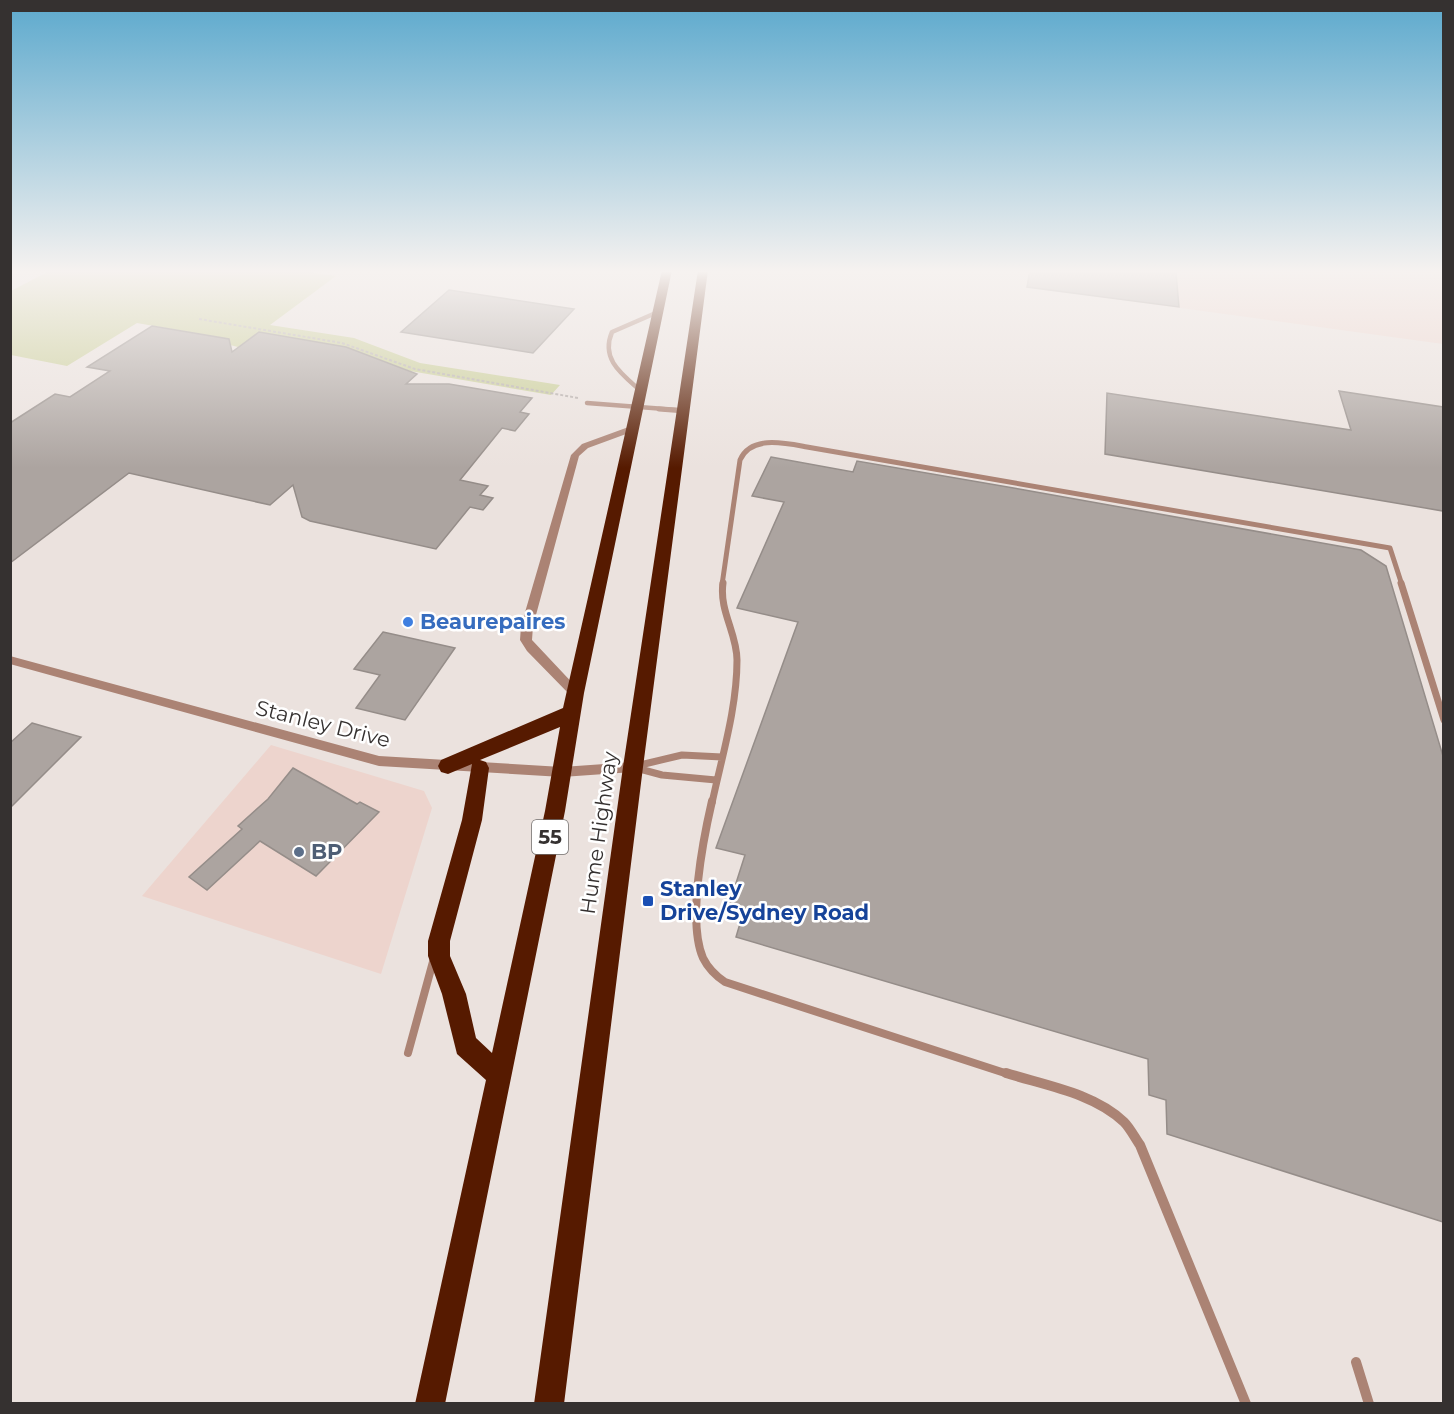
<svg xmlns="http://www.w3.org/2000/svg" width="1454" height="1414" font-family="Montserrat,sans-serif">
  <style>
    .commercial { fill: #edd4cd }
    .green { fill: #c8cd94 }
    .building { fill: #aca4a0; stroke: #958d89; stroke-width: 1.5 }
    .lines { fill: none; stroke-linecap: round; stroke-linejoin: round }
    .path { stroke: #b4aca9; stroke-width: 2; stroke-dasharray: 3 2; stroke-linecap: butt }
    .lane-far4 { stroke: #ab8374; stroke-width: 4.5 }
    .lane-far3 { stroke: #ab8374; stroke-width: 5 }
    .lane-far2 { stroke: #ab8374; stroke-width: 7 }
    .lane-far1 { stroke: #ab8374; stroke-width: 8 }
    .lane { stroke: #ab8374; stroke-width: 10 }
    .street { fill: #ab8374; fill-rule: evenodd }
    .highway { fill: #561a00; fill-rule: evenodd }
    .shop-dot { fill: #3f7fe0; stroke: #fff; stroke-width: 2 }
    .service-dot { fill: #5c6f8a; stroke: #fff; stroke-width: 2 }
    .transit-dot { fill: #1a4fb4; stroke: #fff; stroke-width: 2 }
    .labels { text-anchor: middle; stroke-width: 5; stroke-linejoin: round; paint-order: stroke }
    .shield { fill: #fff; stroke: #726f6e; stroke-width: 1.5 }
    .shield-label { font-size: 20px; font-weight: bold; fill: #353130 }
    .shop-label { font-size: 21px; font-weight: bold; fill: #366cbe; stroke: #fff; text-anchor: start }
    .street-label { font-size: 21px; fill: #353130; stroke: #fff }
    .service-label { font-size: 21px; font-weight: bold; fill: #4e5e75; stroke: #fff; text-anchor: start }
    .transit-label { font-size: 21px; font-weight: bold; fill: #164399; stroke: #fff; text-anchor: start }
  </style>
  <rect width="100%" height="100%" fill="#ebe2de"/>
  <path class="commercial" d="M1028 270H1443V344L1027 287Z
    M271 745 424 791 432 808 381 974 142 896Z"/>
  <path class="green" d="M51 270H294L336 276 270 325 354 338 420 363 560 385 551 395 410 371 346 347 259 332 238 347 230 345 228 339 137 323 67 366 11 355V291Z"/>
  <path class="building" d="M1030 270H1156L1176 273 1179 307 1027 287Z
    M449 290 574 309 533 353 401 332Z
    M152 326 229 339 232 352 259 332 346 347 417 374 406 384H449L532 398 520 412 529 414 515 431 502 428 460 480 488 486 480 495 493 498 483 510 470 507 436 549 310 521 302 517 293 485 270 505 129 473 10 563V423L55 394 70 397 110 371 87 367Z
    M1339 391 1443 407V511L1105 454 1107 393 1351 430Z
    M771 457 853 472 857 461 1019 489 1361 550 1386 566 1443 756V1222L1167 1134 1166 1100 1149 1095 1148 1059 736 937 744 910 729 905 745 855 716 848 798 622 737 608 784 502 752 496Z
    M383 632 455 648 405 720 356 708 380 675 354 669Z
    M32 723 81 737 10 808V743Z
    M293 768 357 804 360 802 379 812 316 876 260 841 207 890 189 877 242 829 238 826 268 799Z"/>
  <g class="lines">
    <path class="path" d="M199 319 342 343 415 369 578 398"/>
    <path class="lane-far4" d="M642 392C623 375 600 360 612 332L658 312
      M587 403 678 410"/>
    <path class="lane-far3" d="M659 409 685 411
      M722 585 740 460C751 435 785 443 807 447L1390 548 1402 585"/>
    <path class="lane-far2" d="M1401 583 1444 720
      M636 766 682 755 722 757
      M636 768 662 775 716 780
      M712 803C722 756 737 708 737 660 737 633 719 611 723 583"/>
    <path class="lane-far1" d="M712 801C703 840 687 921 703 958 708 968 716 976 725 982L1011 1075
      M408 1053 434 958"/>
    <path class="lane" d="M1006 1073C1044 1085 1094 1093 1124 1122 1130 1128 1135 1138 1140 1145L1246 1404
      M1356 1362 1369 1404"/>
    <path class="street" d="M634 425 637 426V430L588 448 579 456 533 626 532 640 579 690 581 693 579 696H571L527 651 520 640 521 626 571 455 582 444Z
      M10 656 379 756 562 767 633 762 637 763 639 767 637 771 633 772 562 777 379 766 10 664Z"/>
    <path class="highway" d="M662 270H672L584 693 565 811 445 1404H415L486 1080 457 1054 442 994 428 956V941L462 820 472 764 448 774 441 772 438 766 441 760 563 708ZM560 727 545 811 492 1053 476 1038 466 994 450 956V941L482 820 489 768 486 762 480 760Z
      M698 270H708L643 767 564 1404H534L623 767Z"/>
  </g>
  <linearGradient id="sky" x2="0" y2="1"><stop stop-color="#5ca9cd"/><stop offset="0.58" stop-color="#f6f2f0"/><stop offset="1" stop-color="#f6f2f0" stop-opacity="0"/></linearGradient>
  <rect width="1454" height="468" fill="url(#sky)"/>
  <circle class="shop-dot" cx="408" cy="622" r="6"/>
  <circle class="service-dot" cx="299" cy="852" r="6"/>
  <rect class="transit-dot" x="642" y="895" width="12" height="12" rx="3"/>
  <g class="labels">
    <rect class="shield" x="532" y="820" width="36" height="34" rx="4.5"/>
    <g class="shield-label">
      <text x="550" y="844">55</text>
    </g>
    <g class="shop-label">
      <text x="420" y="629">Beaurepaires</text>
    </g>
    <g class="street-label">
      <text transform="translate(323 724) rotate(14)" y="7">Stanley Drive</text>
      <text transform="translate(599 833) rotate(-82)" y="7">Hume Highway</text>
    </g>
    <g class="service-label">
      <text x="311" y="859">BP</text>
    </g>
    <g class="transit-label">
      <text x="660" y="896">Stanley<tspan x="660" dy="24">Drive/Sydney Road</tspan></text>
    </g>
  </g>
  <rect width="1454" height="1414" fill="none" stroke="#353130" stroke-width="24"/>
</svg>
